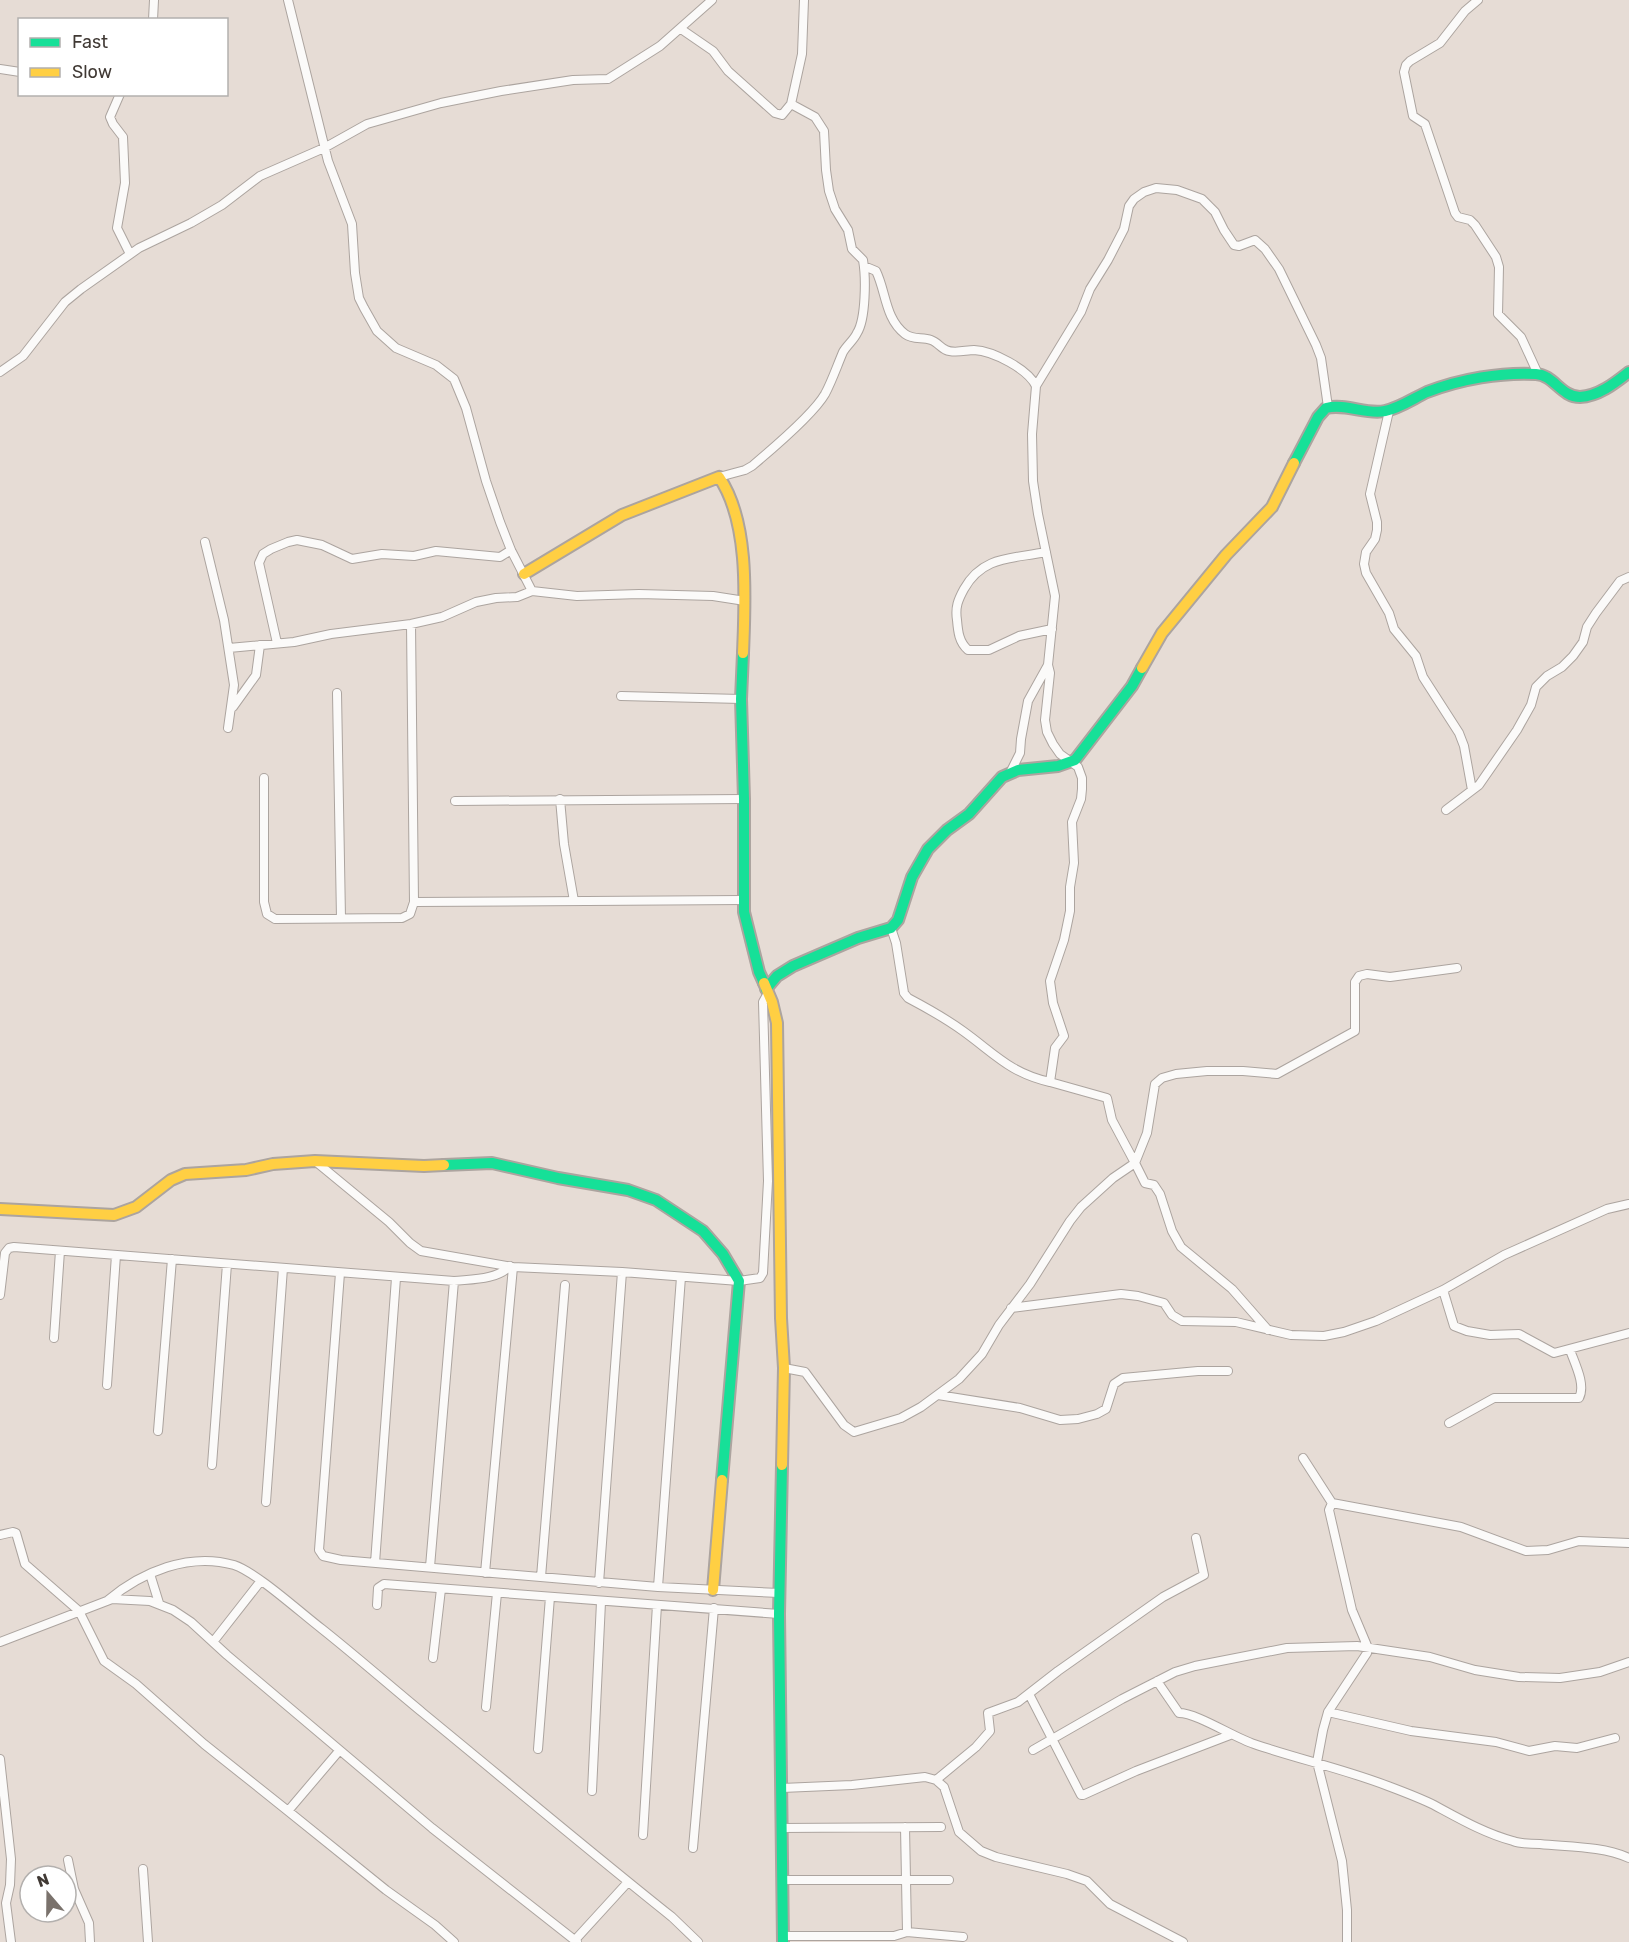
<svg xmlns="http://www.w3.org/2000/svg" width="1629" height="1942" font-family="Rubik,sans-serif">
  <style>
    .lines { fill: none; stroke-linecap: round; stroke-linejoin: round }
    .street-casing { stroke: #aca49f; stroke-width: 10 }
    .fast-casing { stroke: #aca49f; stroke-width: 14 }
    .slow-casing { stroke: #aca49f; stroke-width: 14 }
    .street { stroke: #fbfaf9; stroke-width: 8 }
    .fast { stroke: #16e098; stroke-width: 10 }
    .slow { stroke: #ffcf43; stroke-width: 10 }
  </style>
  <rect width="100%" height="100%" fill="#e6dcd5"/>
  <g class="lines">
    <defs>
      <path id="street" d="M288 0 328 161 352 224 355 273 359 298 364 308 377 331 396 348 436 365 454 379 466 408 486 481 500 522 511 550 532 591 577 596 639 594 713 596 745 601
        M1478 0 1465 11 1440 43 1410 61 1406 65 1404 72 1413 116 1425 124 1455 213 1458 217 1470 220 1475 225 1496 257 1499 267 1498 314 1521 337 1538 374
        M153 20 154 0
        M681 29 713 51 728 71 775 113 782 115 791 104
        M0 69 20 72
        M120 94 110 117 113 124 123 137 125 183 117 228 130 254
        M864 266 876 271C886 291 885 319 905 334 913 340 922 337 931 340 937 342 941 348 946 350 954 354 966 350 974 350 993 351 1028 369 1036 386
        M0 372 23 356 65 302 81 289 139 248 191 223 222 205 260 176 324 148 367 124 441 103 501 91 573 80 608 79 660 46 712 0
        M1389 411 1370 494 1377 522V530L1375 539 1366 552 1364 564 1366 573 1389 613 1394 629 1416 656 1423 677 1459 733 1464 746 1472 790
        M719 477 745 470 752 466C771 450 813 415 825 394 832 381 837 366 843 352 847 345 854 340 857 333 866 319 866 277 863 260L852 249 848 230 835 209 829 191 826 170 824 131 815 117 791 104 802 54 804 0
        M205 542 224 620 234 685 228 728
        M1046 552C1013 559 983 555 964 589 958 600 955 607 957 620 958 632 959 642 968 650H989L1019 636 1052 629
        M277 643 259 563 263 554 271 549 288 542 297 540 322 545 352 559 382 554 414 556 436 551 500 557 511 550
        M229 648 294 642 331 634 411 624 442 617 476 602 496 598 517 597 532 591
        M337 693 341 918
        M621 696 741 699
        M233 707 256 675 260 645
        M1010 773 1020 753 1021 739 1028 701 1048 665 1055 596 1038 514 1033 481 1032 434 1036 386 1081 312 1090 289 1108 260 1124 229 1129 206 1134 199 1144 192 1156 188 1177 190 1202 199 1215 212 1224 230 1234 245 1239 246 1255 240 1265 249 1279 269 1316 345 1321 358 1328 407
        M264 778V902L267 914 275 919 402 918 410 914 414 902 411 624
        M560 799 564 844 574 901
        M455 801 744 799
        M1446 810 1479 785 1517 730 1531 705 1536 687 1547 676 1562 667 1573 656 1583 642 1587 627 1596 613 1620 581 1629 577
        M414 902 744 900
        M891 928 896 943 904 993 908 998C927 1008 945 1018 963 1031 995 1054 1010 1073 1050 1082
        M315 1161 389 1222 410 1243 421 1251 513 1267 622 1272 739 1281 760 1278 763 1273 768 1181 763 1002 768 993
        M340 1273 319 1550 323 1556 341 1560 658 1587 779 1593
        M1443 1290 1454 1326 1467 1331 1490 1335 1519 1334 1554 1353 1629 1333
        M0 1295 5 1253 9 1248 14 1247 454 1281C473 1279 496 1280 510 1266
        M1011 1308 1121 1294 1138 1296 1164 1303 1172 1315 1182 1321 1236 1322 1291 1335 1324 1336 1344 1332 1376 1321 1443 1290 1504 1255 1607 1209 1629 1204
        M1268 1330 1232 1289 1181 1247 1172 1231 1160 1194 1154 1185 1145 1183 1135 1163 1147 1133 1155 1084 1162 1078 1176 1074 1207 1071H1243L1277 1074 1355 1031V982L1359 976 1367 974 1390 977 1457 968
        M54 1338 60 1251
        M784 1368 805 1372 844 1425 854 1432 901 1418 921 1407 959 1379 982 1354 999 1325 1030 1284 1070 1221 1081 1207 1113 1178 1135 1163 1112 1120 1107 1098 1050 1082 1055 1048 1064 1036 1053 1003 1050 981 1064 940 1070 911V887L1074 863 1072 822 1081 799 1082 789V778L1078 767 1060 754 1053 744 1047 732 1045 720 1050 673 1048 665
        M107 1385 116 1255
        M938 1395 1020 1408 1060 1420 1078 1419 1097 1414 1106 1409 1114 1384 1123 1378 1198 1371H1228
        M1449 1423 1494 1398H1579C1586 1385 1575 1364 1570 1350
        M158 1431 172 1259
        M1303 1458 1332 1503 1461 1527 1526 1551 1548 1550 1579 1541 1629 1543
        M212 1465 227 1264
        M266 1502 283 1268
        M1332 1503 1329 1510 1352 1610 1368 1648 1367 1653 1328 1712 1323 1730 1317 1762 1342 1861 1347 1910V1942
        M0 1535 13 1532 16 1533 25 1564 79 1611 104 1661 136 1684 204 1744 288 1811 386 1890 435 1925 454 1942
        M375 1563 396 1278
        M430 1567 454 1281
        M485 1573 513 1267
        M150 1574 159 1603
        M541 1577 565 1285
        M599 1583 622 1272
        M658 1587 681 1277
        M108 1600C142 1572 189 1552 234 1565 256 1572 301 1613 322 1629 356 1656 389 1685 423 1713 506 1781 588 1850 672 1917L698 1942
        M377 1605 378 1588 384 1584 779 1614
        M0 1642 112 1599 150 1601 173 1610 191 1622 227 1655 432 1828 577 1942
        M213 1642 260 1582
        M433 1658 441 1589
        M1157 1681 1179 1713C1197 1713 1233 1737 1254 1744 1298 1759 1344 1769 1388 1786 1404 1792 1420 1798 1434 1805 1460 1819 1484 1833 1513 1841 1521 1844 1531 1844 1540 1844 1569 1847 1602 1846 1629 1858
        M1029 1694 1081 1795H1083L1136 1771 1230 1735
        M486 1707 497 1593
        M1328 1712 1411 1731 1496 1742 1529 1751 1555 1746 1577 1748 1615 1738
        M538 1749 550 1597
        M1033 1750 1122 1699 1175 1672 1195 1666 1287 1648 1357 1646 1430 1657 1475 1670 1519 1677 1560 1678 1600 1672 1629 1662
        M0 1759 11 1859 10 1885 6 1903 11 1942
        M936 1780 976 1747 990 1731 988 1713 1018 1702 1058 1671 1163 1597 1204 1575 1196 1538
        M782 1788 852 1785 925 1777 936 1780 944 1787 959 1832 981 1851 996 1857 1067 1874 1087 1881 1110 1904 1183 1942
        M592 1791 601 1602
        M288 1811 339 1751
        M905 1827 907 1932
        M782 1828 941 1827
        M643 1835 657 1605
        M693 1848 714 1608
        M68 1860 74 1889 89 1923 90 1942
        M143 1869 148 1942
        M783 1880H949
        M783 1936H894L907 1932 963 1937
        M575 1940 628 1882"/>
      <path id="fast" d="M1294 463 1318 417 1326 408C1346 403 1366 415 1385 411 1400 408 1414 398 1427 392 1461 379 1501 372 1536 374 1554 375 1561 397 1580 397 1599 396 1615 383 1629 372
        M743 653 741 699 744 799V912L759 972 764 983
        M766 989 777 976 793 966 858 938 891 928 898 920 912 877 928 849 947 830 969 814 1002 777 1018 770 1058 766 1075 760 1132 686 1142 668
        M444 1165 492 1163 558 1178 628 1190 656 1200 703 1231 723 1254 739 1281 722 1480
        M782 1465 779 1614 783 1942"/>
      <path id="slow" d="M524 574 622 515 719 477C750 522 745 601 743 653
        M1142 668 1162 633 1226 555 1272 507 1294 463
        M764 983 772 1002 777 1023 781 1318 784 1368 782 1465
        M0 1209 114 1215 136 1207 171 1180 185 1174 246 1170 273 1164 315 1161 424 1166 444 1165
        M713 1590 722 1480"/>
    </defs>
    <use href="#street" class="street-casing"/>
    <use href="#fast" class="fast-casing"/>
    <use href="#slow" class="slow-casing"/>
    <use href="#street" class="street"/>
    <use href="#fast" class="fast"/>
    <use href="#slow" class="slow"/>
  </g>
  <rect x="18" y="18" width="210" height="78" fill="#ffffff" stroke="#b3b0ae" stroke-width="1.5"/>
  <rect x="30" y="38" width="30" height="9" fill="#16e098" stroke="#b3b0ae" stroke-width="1.5"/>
  <text x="72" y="48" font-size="18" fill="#403934">Fast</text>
  <rect x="30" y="68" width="30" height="9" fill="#ffcf43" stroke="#b3b0ae" stroke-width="1.5"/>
  <text x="72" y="78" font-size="18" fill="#403934">Slow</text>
  <g transform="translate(48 1894) rotate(340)"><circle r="28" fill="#ffffff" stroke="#b3b0ae" stroke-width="1.5"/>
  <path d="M0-4.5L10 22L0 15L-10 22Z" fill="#7a726c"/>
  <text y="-9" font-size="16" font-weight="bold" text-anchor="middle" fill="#403934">N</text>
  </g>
</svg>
